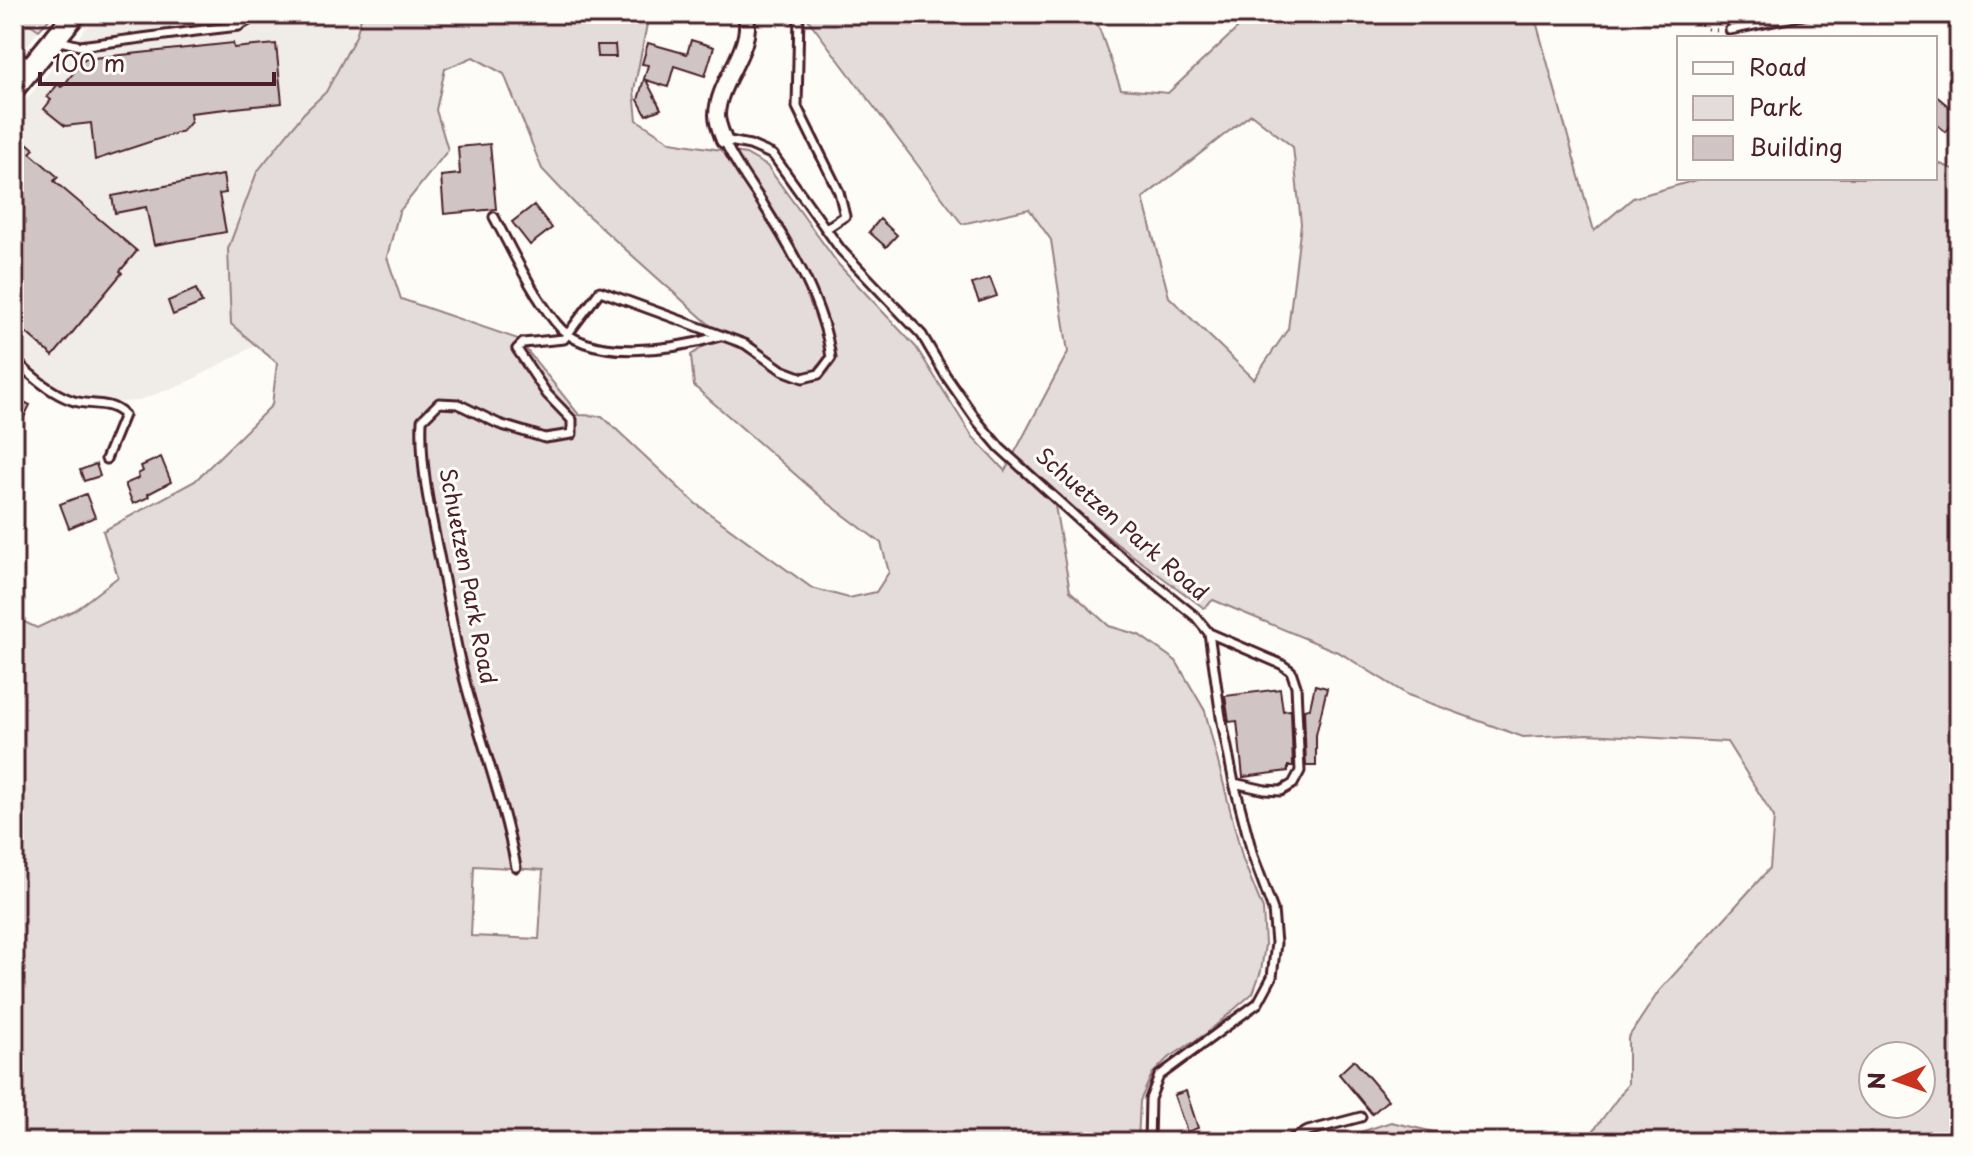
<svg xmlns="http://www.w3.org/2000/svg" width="1973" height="1156" font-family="'Playpen Sans',sans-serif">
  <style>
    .built { fill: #f0ece8 }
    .green { fill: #e3dcda; stroke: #967e82; stroke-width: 2; fill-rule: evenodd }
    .building { fill: #d0c5c4; stroke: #4a1f2b; stroke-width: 2 }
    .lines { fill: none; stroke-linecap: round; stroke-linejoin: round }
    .service-casing { stroke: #4a1f2b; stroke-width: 13 }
    .minor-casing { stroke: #4a1f2b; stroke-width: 20 }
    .primary-casing { stroke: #4a1f2b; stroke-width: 26 }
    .path { stroke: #4a1f2b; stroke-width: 3; stroke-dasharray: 2 6; stroke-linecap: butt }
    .service { stroke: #fdfcf7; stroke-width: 7 }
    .minor { stroke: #fdfcf7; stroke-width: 14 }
    .primary { stroke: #fdfcf7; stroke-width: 20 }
    .labels { text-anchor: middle; stroke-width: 6; stroke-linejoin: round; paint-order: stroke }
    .street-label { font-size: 22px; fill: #4a1f2b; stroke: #fdfcf7 }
  </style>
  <rect width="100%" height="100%" fill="#fdfcf7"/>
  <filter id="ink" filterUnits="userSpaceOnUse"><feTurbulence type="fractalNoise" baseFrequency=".0125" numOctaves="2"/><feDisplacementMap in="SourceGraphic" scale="16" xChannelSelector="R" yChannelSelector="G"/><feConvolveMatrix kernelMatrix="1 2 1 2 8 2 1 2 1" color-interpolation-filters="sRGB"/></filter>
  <g filter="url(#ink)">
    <path class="built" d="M98 14H362L356 36 326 92 304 113 257 172 228 249 231 324 256 345 184 384 136 401 92 404 49 389 14 359V114Z
      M30 24 39 30 14 64V27Z"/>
    <path class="green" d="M14 14H54L39 30 30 24 14 27Z
      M362 14H649L634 90 637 120 671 142 746 154 767 166 839 265 916 347 972 436 1005 471 1068 352 1051 240 1029 209 962 224 807 18V14H1094L1121 89 1168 93 1253 14H1534L1594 231 1633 198 1703 178H1935V162L1959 171V1142H1573L1591 1134 1628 1084V1038L1659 991 1770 868 1774 817 1727 742 1588 734 1523 737 1408 695 1340 653 1213 600 1204 608 1117 544 1052 489 1070 591 1109 626 1139 635 1176 661 1205 711 1243 860 1263 909 1265 945 1261 971 1253 993 1207 1033 1167 1059 1152 1074 1140 1101 1138 1142H14V612L18 619 37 628 75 610 118 577 103 531 195 481 272 405 277 363 231 324 228 249 257 172 304 113 326 92 356 36ZM473 57 504 74 542 169 576 205 721 335 691 355 694 386 828 503 881 543 889 572 876 592 849 598 812 588 695 503 602 416 579 415 518 339 401 299 387 257 399 212 448 150 436 110 445 69ZM1251 114 1293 147 1301 224 1288 329 1254 379 1169 297 1143 198ZM474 866 543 870 539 939 471 936ZM1873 1056H1921V1104H1873Z
      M1391 1122 1464 1139 1467 1142H1330Z"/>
    <path class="building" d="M691 40 714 47 705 76 674 66 668 87 646 80 661 109 646 115 638 100 648 65 642 64 648 43 687 54Z
      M233 43 234 48 276 44 282 103 190 113 191 122 183 131 95 160 91 123 65 126 44 109 51 100 47 97 58 84 61 87 64 85 84 59Z
      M597 45H615L616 57H598Z
      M1935 95 1959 115 1946 132 1935 123Z
      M20 137 34 149 30 153 58 177 54 181 137 251 120 271 122 273 53 356 14 322V145Z
      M490 144 496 209 444 214 441 176 460 174 458 147Z
      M223 175 226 193 219 194 226 232 154 245 146 207 115 213 112 196Z
      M534 205 552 228 530 245 512 222Z
      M880 219 897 235 886 247 869 232Z
      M990 278 997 296 979 302 972 284Z
      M196 289 202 303 173 315 168 301Z
      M14 397 30 405 14 437Z
      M161 457 171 482 148 494 149 497 133 504 125 484 139 478 138 474 143 471 141 466Z
      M96 464 100 476 84 481 80 470Z
      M86 494 95 517 69 528 60 504Z
      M1315 685 1327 688 1316 735V766H1306L1304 709 1310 708Z
      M1280 689 1283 711 1291 710 1293 766H1288V771L1243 777 1237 721 1229 722 1225 696Z
      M1354 1060 1388 1100 1372 1114 1339 1074Z
      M1186 1091 1198 1128 1187 1132 1174 1095Z"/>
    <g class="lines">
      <defs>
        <path id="service" d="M799 14 797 107 839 192 845 216 827 228
          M1730 30 1809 14
          M56 40 80 46 196 31 239 26 259 14
          M14 58 33 62
          M724 140 750 145 773 155 841 250 922 335 946 376 978 422 1000 448 1109 547 1196 617 1209 633 1221 717 1234 783 1253 856 1273 910 1276 943 1272 977 1258 1003 1159 1076 1150 1099 1149 1142
          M494 217C513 252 531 292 556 323 587 364 677 349 720 336
          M14 359C30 375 49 392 71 400 89 407 109 399 124 415L106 459
          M1209 633 1281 664 1291 671 1296 686 1300 771 1293 784 1281 791 1265 790 1234 783
          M516 867C505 808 485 753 469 696 456 653 450 608 441 565 431 516 420 470 422 420L439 403 458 404 499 424 545 438 572 434V420L547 394 517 349 523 343 564 339 600 291 745 344 782 370 803 378 819 374 831 358C824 304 792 250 763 204 749 182 734 163 724 140
          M1286 1142 1308 1131 1361 1117"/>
        <path id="minor" d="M724 140C721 132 717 123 717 115 718 80 754 50 746 14"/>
        <path id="primary" d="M14 88 75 14"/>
      </defs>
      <use href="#service" class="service-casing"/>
      <use href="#minor" class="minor-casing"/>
      <use href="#primary" class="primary-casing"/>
      <path class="path" d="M1688 14 1708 29 1719 30"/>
      <use href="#service" class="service"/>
      <use href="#minor" class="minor"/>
      <use href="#primary" class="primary"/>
    </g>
  </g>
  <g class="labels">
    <g class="street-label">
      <text transform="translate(1122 524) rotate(41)" y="8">Schuetzen Park Road</text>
      <text transform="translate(468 576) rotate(79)" y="8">Schuetzen Park Road</text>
    </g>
  </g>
  <rect width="1973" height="1156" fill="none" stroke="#fdfcf7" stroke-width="48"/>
  <rect x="24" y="24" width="1925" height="1108" fill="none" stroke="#4a1f2b" stroke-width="3" filter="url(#ink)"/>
  <rect x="1677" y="36" width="260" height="144" fill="#fdfcf7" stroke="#b5a4a5" stroke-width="2"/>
  <rect x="1693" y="62" width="40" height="12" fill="#fdfcf7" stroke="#b5a4a5" stroke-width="2"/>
  <text x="1749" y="76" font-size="24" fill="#4a1f2b">Road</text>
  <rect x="1693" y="96" width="40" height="24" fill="#e3dcda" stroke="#b5a4a5" stroke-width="2"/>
  <text x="1749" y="116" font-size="24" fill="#4a1f2b">Park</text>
  <rect x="1693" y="136" width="40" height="24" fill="#d0c5c4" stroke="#b5a4a5" stroke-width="2"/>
  <text x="1749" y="156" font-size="24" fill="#4a1f2b">Building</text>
  <g transform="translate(1897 1080) rotate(268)"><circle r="38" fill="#fdfcf7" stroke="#b5a4a5" stroke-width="2"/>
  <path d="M0-6L14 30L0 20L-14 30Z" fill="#c8321e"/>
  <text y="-12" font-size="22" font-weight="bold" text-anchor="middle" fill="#4a1f2b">N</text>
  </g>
  <path d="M40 72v12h234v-12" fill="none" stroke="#4a1f2b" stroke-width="4"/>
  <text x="52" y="72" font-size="24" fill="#4a1f2b" stroke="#fdfcf7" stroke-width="6" paint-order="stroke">100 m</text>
</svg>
